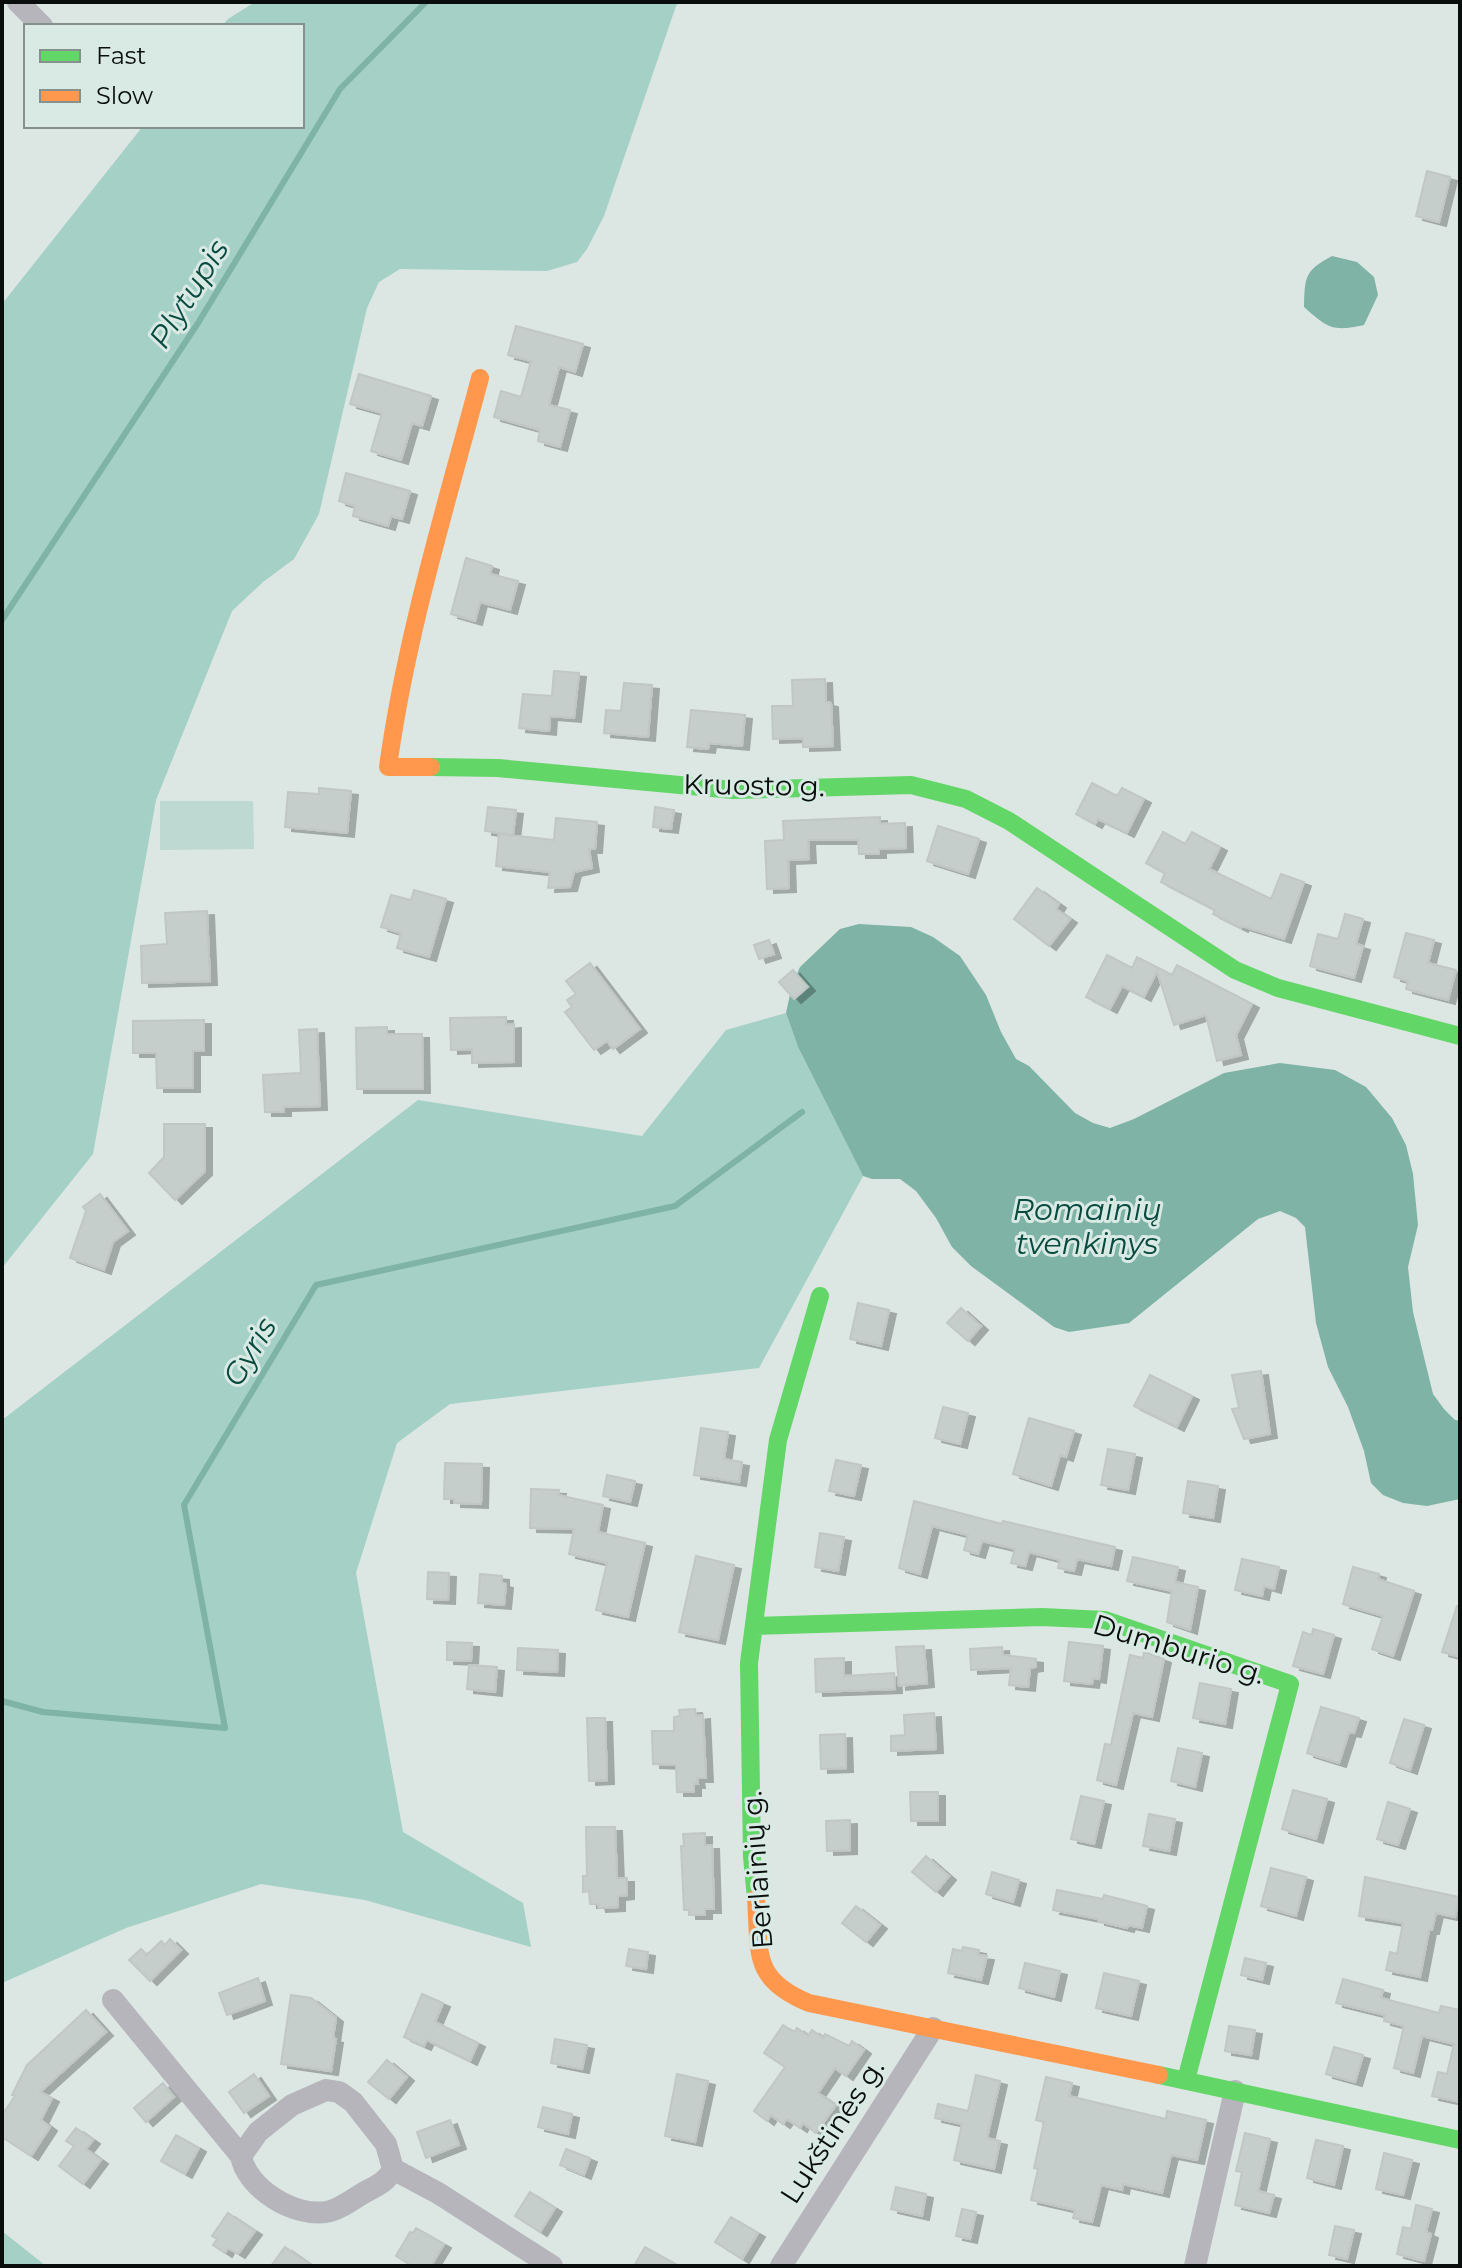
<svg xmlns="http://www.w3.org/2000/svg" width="1462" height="2268" font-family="Montserrat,sans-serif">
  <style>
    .green { fill: #bdd9d1 }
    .forest { fill: #a4d0c5 }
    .water { fill: #7eb3a6 }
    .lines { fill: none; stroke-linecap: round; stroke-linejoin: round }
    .stream { stroke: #7eb3a6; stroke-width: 6 }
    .building { fill: #c6cecb; stroke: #c0c7c5; stroke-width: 2; filter: url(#shadow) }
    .street { stroke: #b5b5bb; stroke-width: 22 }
    .fast { stroke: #63d668; stroke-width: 18 }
    .slow { stroke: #ff974d; stroke-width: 18 }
    .labels { text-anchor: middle; stroke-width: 6; stroke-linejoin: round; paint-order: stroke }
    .street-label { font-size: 28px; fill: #090e0d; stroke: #d9e9e4 }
    .water-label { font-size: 30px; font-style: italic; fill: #094a3e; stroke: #d9e9e4 }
  </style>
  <defs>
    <filter id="shadow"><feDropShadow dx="7" dy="4" stdDeviation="0" flood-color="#0004"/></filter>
  </defs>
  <rect width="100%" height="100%" fill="#dce6e3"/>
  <path class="green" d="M160 801H253L254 849 160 850Z"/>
  <path class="forest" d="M255 2H680L676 6 604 216 587 249 577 262 547 271 400 269 379 282 367 308 319 514 294 559 263 582 232 611 156 800 93 1154 2 1268V304L143 126H302V26H222L228 19Z
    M786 1013 798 1047 863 1176 759 1368 450 1404 397 1443 356 1573 403 1832 523 1903 531 1947 365 1900 261 1884 126 1928 2 1983V1420L418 1100 642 1136 726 1030Z
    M2 2231 46 2266H2Z"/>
  <path class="water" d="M1332 256 1357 262 1374 277 1378 295 1364 325C1332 332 1328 328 1304 307 1305 277 1304 271 1332 256Z
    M859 924 911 927 933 937 960 956 986 995 1001 1032 1016 1059 1029 1066 1075 1113 1093 1123 1110 1128 1134 1119 1224 1073 1280 1063 1335 1070 1366 1087 1392 1118 1406 1145 1413 1174 1418 1225 1408 1267 1413 1312 1433 1394 1444 1409 1455 1420 1460 1421V1499L1427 1506 1403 1503 1383 1495 1371 1483 1364 1451 1348 1407 1328 1367 1316 1323 1305 1227 1296 1218 1280 1211 1258 1219 1129 1323 1069 1332 1054 1327 971 1266 952 1247 936 1218 916 1191 900 1179H872L863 1176 798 1047 786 1013 792 985 800 967 840 929Z"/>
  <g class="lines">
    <path class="stream" d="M2 620 198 323 340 89 426 2
      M2 1701 43 1712 225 1728 184 1505 316 1285 675 1206 802 1112"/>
  </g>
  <path class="building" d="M1427 171 1450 177 1439 222 1416 216Z
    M516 326 583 344 575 372 559 367 549 405 570 410 560 447 538 441 540 430 494 417 501 391 521 397 531 361 508 355Z
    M359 374 431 396 422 426 412 423 401 460 371 451 382 413 350 404Z
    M346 473 410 491 402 519 391 516 388 526 353 516 355 506 339 501Z
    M466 558 492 566 490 574 518 581 510 610 480 602 475 621 451 614Z
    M554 671 579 673 574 718 550 716 549 731 519 728 523 694 552 696Z
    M825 679 826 702 831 703 833 746 803 747V738L773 739 772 706H793L792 680Z
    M624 683 652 685 648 737 604 733 606 710 621 711Z
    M691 710 745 715 742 746 709 743 708 749 687 747Z
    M1092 783 1117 796 1122 788 1144 799 1127 833 1098 819 1095 824 1076 814Z
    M319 788 351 791 347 833 285 827 288 792 319 794Z
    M488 807 516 810 513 835 485 831Z
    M655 807 674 810 671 829 653 827Z
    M880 817V824L905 823 906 848 879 849V854H859L858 840H808L809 859 788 860 789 888 767 889 765 841 784 840 783 821Z
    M556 818 597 822 595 849H589L592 868 574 872 570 887 548 888 550 872 496 866 499 834 554 840Z
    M938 826 979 839 968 874 927 861Z
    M1163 832 1185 844 1192 832 1220 847 1209 869 1271 899 1281 874 1304 882 1284 939 1242 926 1241 928 1213 914 1215 910 1161 882 1165 873 1146 863Z
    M1037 888 1059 904 1056 909 1070 919 1049 946 1014 919Z
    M414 890 446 899 429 957 397 948 401 933 381 927 391 895 411 900Z
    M207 911 210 981 142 983 141 946 167 944 165 913Z
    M1345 914 1363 919 1356 944 1363 946 1354 978 1310 966 1318 934 1338 939Z
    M1406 933 1434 940 1428 963 1456 970 1448 1000 1406 989 1408 981 1394 977Z
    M769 940 774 954 759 959 754 945Z
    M1107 955 1132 968 1137 957 1172 975 1177 965 1252 1004 1236 1035 1241 1055 1217 1061 1206 1015 1174 1025 1157 971 1144 997 1122 986 1110 1009 1086 997Z
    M590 963 640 1029 613 1049 607 1041 594 1050 565 1012 572 1007 567 1000 576 994 566 981Z
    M793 970 808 987 794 999 779 982Z
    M506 1017V1025L514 1024V1062L472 1063V1049L451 1050 450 1018Z
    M204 1020V1051H193V1088H157L156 1053H133V1021Z
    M387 1027V1034H422L423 1089H357L356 1028Z
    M317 1029 320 1106 284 1107V1112H265L263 1075 301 1073 299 1030Z
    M164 1124H205V1171L175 1200 149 1173 164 1157Z
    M100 1194 128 1231 113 1242 104 1270 70 1258 86 1211 83 1207Z
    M858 1303 889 1310 881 1346 850 1339Z
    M961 1308 981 1326 968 1341 947 1323Z
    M1261 1371 1270 1434 1244 1439 1232 1409 1239 1408 1232 1375Z
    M1150 1375 1192 1396 1177 1427 1134 1406Z
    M943 1407 968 1413 960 1444 935 1438Z
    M1029 1418 1074 1431 1066 1457 1060 1455 1051 1486 1013 1474Z
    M701 1428 728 1432 724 1459 742 1462 739 1482 694 1475Z
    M1108 1449 1135 1454 1128 1490 1101 1485Z
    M836 1460 861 1465 854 1496 829 1491Z
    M445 1463 482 1464 481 1504 454 1503V1499H444Z
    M607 1475 635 1481 630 1502 603 1496Z
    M1188 1481 1218 1486 1213 1518 1183 1513Z
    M531 1489 559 1490 558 1495 603 1505 598 1532 645 1543 628 1617 596 1610 607 1563 569 1554 574 1529 530 1528Z
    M914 1501 1002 1524 1003 1521 1115 1547 1111 1566 1077 1559 1074 1571 1058 1568 1060 1560 1029 1552 1025 1566 1011 1563 1015 1549 982 1541 978 1554 964 1550 968 1535 932 1526 920 1574 899 1568Z
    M820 1533 844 1537 838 1571 815 1567Z
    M696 1556 734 1565 718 1640 679 1632Z
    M1133 1557 1178 1567 1175 1582 1198 1587 1190 1630 1167 1622 1172 1591 1127 1581Z
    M1242 1559 1279 1567 1274 1589 1264 1586 1262 1596 1235 1590Z
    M1353 1567 1379 1574 1378 1579 1414 1591 1393 1656 1372 1649 1383 1616 1343 1604Z
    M428 1572 449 1573 448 1600 427 1599Z
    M480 1574 502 1576V1583L506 1584 504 1605 478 1603Z
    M1457 1606H1460V1657L1442 1652Z
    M1313 1629 1334 1635 1323 1674 1293 1666 1303 1632 1312 1635Z
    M447 1642 472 1643 471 1661 447 1660Z
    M1069 1642 1103 1646 1099 1679 1093 1678 1092 1684 1064 1681Z
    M924 1646 927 1683 899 1686 896 1647Z
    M1002 1647 1003 1655 1036 1659V1667L1030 1668 1028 1687 1009 1685 1011 1668 971 1670 970 1649Z
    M518 1648 558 1650 557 1672 517 1670Z
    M1144 1652 1164 1659 1152 1717 1133 1713 1116 1785 1097 1780 1105 1744 1111 1745 1130 1655 1143 1658Z
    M844 1658V1676L894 1673 895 1689 816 1692 815 1659Z
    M469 1665 497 1667 495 1692 467 1689Z
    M1200 1683 1231 1689 1225 1724 1193 1718Z
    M1321 1707 1359 1718 1354 1733 1349 1732 1339 1763 1307 1753Z
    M695 1709 696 1716 703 1715 706 1778H697L698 1784H694V1792H677L676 1765 653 1764 652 1731H674V1717L680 1716 679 1710Z
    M934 1713 936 1749 891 1751V1736L905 1735 904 1715Z
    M587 1718H605L607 1780 589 1781Z
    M1404 1719 1424 1725 1410 1770 1390 1763Z
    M845 1734 846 1768 821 1769 820 1735Z
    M1178 1748 1202 1753 1195 1787 1171 1781Z
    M1293 1790 1327 1799 1316 1839 1282 1829Z
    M910 1792H938V1821H911Z
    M1081 1796 1104 1801 1094 1844 1071 1839Z
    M1388 1802 1410 1809 1398 1845 1377 1839Z
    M1149 1814 1175 1819 1169 1851 1143 1846Z
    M850 1820V1850L827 1851 826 1821Z
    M586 1827H615L617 1878H627V1895L618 1896V1907L599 1908 598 1904H590L589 1891 583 1892V1876H587Z
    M705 1833V1845H712L714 1909H705V1915H689V1910H684L681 1846H684L683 1834Z
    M926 1856 949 1876 936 1892 912 1872Z
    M1271 1868 1306 1877 1296 1916 1261 1906Z
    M992 1872 1019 1880 1013 1902 986 1894Z
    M1365 1877 1459 1897 1455 1917 1436 1913 1432 1930H1429L1420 1977 1386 1970 1390 1952 1397 1954 1403 1923 1359 1916Z
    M1057 1890 1103 1899 1104 1895 1147 1906 1142 1928 1128 1925 1127 1928 1098 1921V1919L1053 1910Z
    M856 1906 880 1925 866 1942 842 1923Z
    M170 1939 181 1950 150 1981 129 1960 141 1949 147 1955 161 1941 165 1945Z
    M963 1947 979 1950 978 1955 987 1956 981 1980 948 1973 953 1949 962 1951Z
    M629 1949 648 1952 646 1969 626 1966Z
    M1245 1958 1266 1963 1262 1980 1241 1975Z
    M1025 1963 1060 1971 1054 1997 1019 1988Z
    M1104 1973 1139 1981 1131 2016 1096 2008Z
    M258 1978 265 2001 227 2015 219 1993Z
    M1343 1979 1383 1990 1381 1998 1439 2013 1441 2006 1460 2010V2102L1432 2096 1438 2072 1447 2074 1454 2044 1422 2036 1413 2073 1394 2068 1404 2026 1384 2021 1385 2015 1336 2003Z
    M422 1994 443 2003 435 2022 478 2043 470 2061 427 2040 424 2046 404 2037Z
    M291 1995 311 1998 336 2018 333 2038 336 2039 331 2071 281 2064Z
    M86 2010 106 2032 40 2092 52 2098 41 2120 50 2127 31 2156 2 2137V2115L15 2096 12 2095 27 2065Z
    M783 2025 794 2032 797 2028 808 2036 812 2030 823 2038 825 2034 849 2046 852 2041 864 2050 846 2076 835 2068 818 2093 836 2105 816 2133 803 2123 800 2128 787 2119 783 2124 771 2115 767 2121 754 2111 785 2067 764 2053Z
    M1229 2026 1255 2030 1251 2055 1225 2051Z
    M555 2039 587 2045 582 2069 551 2063Z
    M1334 2047 1363 2055 1355 2082 1326 2074Z
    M387 2060 407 2077 389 2099 368 2082Z
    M254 2074 269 2096 244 2113 229 2092Z
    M677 2074 708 2081 695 2142 665 2136Z
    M976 2075 1000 2081 987 2138 1000 2141 994 2169 954 2160 962 2124 935 2118 938 2104 968 2111Z
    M1046 2077 1072 2083 1069 2096 1166 2119 1167 2111 1206 2120 1197 2160 1171 2155 1162 2193 1123 2184 1122 2190 1101 2185 1092 2222 1073 2218 1075 2210 1031 2200 1038 2169 1034 2168 1044 2122 1036 2120Z
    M163 2083 174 2097 146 2122 134 2108Z
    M543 2107 572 2114 568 2134 538 2127Z
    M450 2120 459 2145 426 2158 417 2132Z
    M76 2128 93 2140 86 2149 101 2160 83 2184 59 2166 74 2146 66 2141Z
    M1245 2133 1270 2139 1258 2191 1274 2195 1269 2213 1235 2205 1242 2172 1236 2171Z
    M176 2135 199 2148 185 2174 161 2161Z
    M1316 2140 1343 2146 1334 2185 1307 2178Z
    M566 2149 590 2158 584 2175 560 2165Z
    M1384 2153 1412 2160 1403 2195 1376 2189Z
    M896 2187 926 2194 922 2216 891 2209Z
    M530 2192 555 2208 540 2232 515 2216Z
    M1416 2205 1432 2209 1426 2232 1431 2234 1424 2261 1397 2254 1403 2227 1411 2229Z
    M962 2209 976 2212 970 2239 956 2236Z
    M228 2213 255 2231 238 2254 228 2248 225 2253 213 2245 217 2239 212 2236Z
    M731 2217 758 2233 742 2259 715 2242Z
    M1335 2226 1354 2230 1347 2259 1329 2255Z
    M416 2228 444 2244 431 2266H412L396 2256 410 2232 413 2233Z
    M285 2247 312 2266H271Z
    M645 2247 679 2266H634Z"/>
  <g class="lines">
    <path class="street" d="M18 2 42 26
      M113 2000 241 2156
      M326 2090 339 2092 353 2102 386 2144 393 2169C387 2182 376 2186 365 2192 353 2199 339 2210 326 2212 294 2217 247 2189 241 2156L258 2132 292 2105Z
      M393 2169 438 2193 552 2266
      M781 2266 933 2028
      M1195 2266 1235 2091"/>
    <path class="fast" d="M431 767 498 768 733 790 911 785 966 799 1009 821 1235 970 1278 988 1460 1036
      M754 1626 1042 1617 1105 1620 1290 1684 1186 2080
      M756 1898 752 1857 749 1663 778 1440 820 1296
      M1159 2075 1460 2140"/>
    <path class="slow" d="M431 767H388C406 635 446 506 480 378
      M756 1898C760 1953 751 1979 809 2003L1159 2075"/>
  </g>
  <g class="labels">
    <g class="street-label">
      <text transform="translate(754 785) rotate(1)" y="10">Kruosto g.</text>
      <text transform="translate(1179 1649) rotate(17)" y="10">Dumburio g.</text>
      <text transform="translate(757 1870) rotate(-94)" y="10">Berlainių g.</text>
      <text transform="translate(832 2131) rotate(-57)" y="10">Lukštinės g.</text>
    </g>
    <g class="water-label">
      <text transform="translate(189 294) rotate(-58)" y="10">Plytupis</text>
      <text x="1087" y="1220">Romainių<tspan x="1087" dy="34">tvenkinys</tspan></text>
      <text transform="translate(250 1352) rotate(-59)" y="10">Gyris</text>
    </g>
  </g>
  <rect width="1462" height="2268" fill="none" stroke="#090e0d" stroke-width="8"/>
  <rect x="24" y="24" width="280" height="104" fill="#d9e9e4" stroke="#86918e" stroke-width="2"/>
  <rect x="40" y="50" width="40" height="12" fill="#63d668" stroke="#86918e" stroke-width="2"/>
  <text x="96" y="64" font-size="24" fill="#090e0d">Fast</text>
  <rect x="40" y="90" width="40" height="12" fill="#ff974d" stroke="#86918e" stroke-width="2"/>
  <text x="96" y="104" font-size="24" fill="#090e0d">Slow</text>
</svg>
